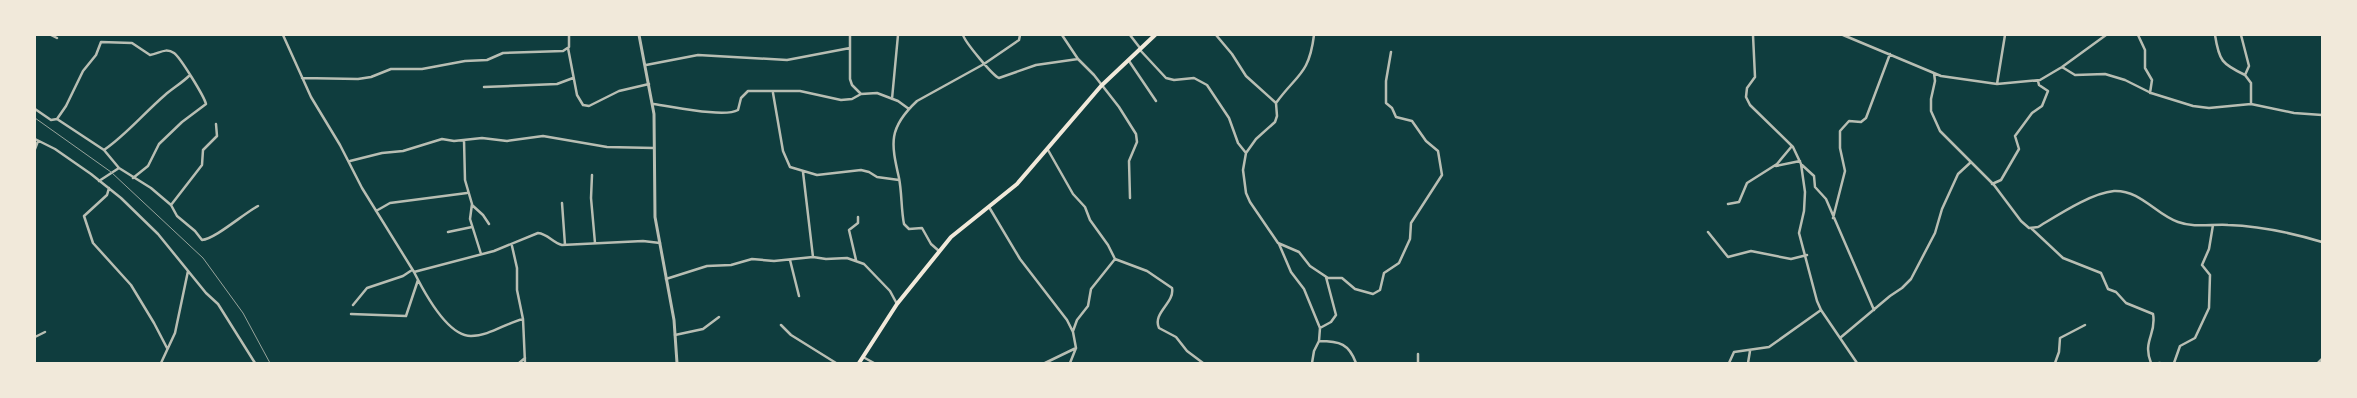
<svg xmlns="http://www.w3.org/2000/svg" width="2357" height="398" font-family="'Fira Sans Condensed',sans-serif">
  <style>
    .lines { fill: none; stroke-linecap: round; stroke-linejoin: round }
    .minor { stroke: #b8beb3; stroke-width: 2.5 }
    .tertiary { stroke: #b8beb3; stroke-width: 3 }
    .secondary { stroke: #f1e9da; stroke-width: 4 }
    .rail { stroke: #97a49c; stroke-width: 1 }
  </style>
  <rect width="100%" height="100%" fill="#0f3d3e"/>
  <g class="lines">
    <path class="minor" d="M51 35 57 38
      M283 35 311 97 340 145 362 188 414 272 494 251 538 233C548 234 553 243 562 245L643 241 660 243
      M850 35V79L852 85 861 94
      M963 35C965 42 993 76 999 78L1036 65 1078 59
      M1062 35 1078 59 1094 75 1119 107 1136 134 1137 142 1129 161 1130 198
      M1130 35 1140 48
      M1216 35 1232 54 1246 76 1276 103 1277 116 1275 122 1256 139 1246 153 1243 170 1246 193 1250 202 1278 243 1299 252 1310 266 1328 278H1342L1355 289 1373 294 1380 290 1384 273 1399 263 1410 239 1411 223 1442 175 1438 151 1426 141 1412 121 1396 117 1392 108 1386 103V81L1391 52
      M1753 35 1755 77 1747 88 1746 97 1750 105 1793 147 1801 164 1805 192 1804 211 1799 233 1817 301 1821 310 1857 363
      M1843 35 1941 76 1997 84 2040 80 2062 67 2106 35
      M2138 35 2145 50V68L2152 80 2150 93
      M2215 35C2219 61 2222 64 2245 75
      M2241 35 2249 66 2245 75 2251 83V104
      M568 48 577 95 583 105 589 106 619 91 649 84
      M1140 50 1166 78 1174 80 1194 78 1207 85 1229 118 1238 143 1246 153
      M1129 61 1156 101
      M646 65 698 55 787 60 850 48
      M2062 67 2075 75 2105 74 2125 80 2151 93 2193 106 2209 108 2251 104 2294 113 2322 115
      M1934 73 1935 81 1931 99V111L1940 131 1994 185 2021 221 2029 228 2038 227C2058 215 2091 193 2114 191 2141 190 2155 214 2178 222 2194 228 2212 224 2228 225 2260 226 2292 233 2322 242
      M302 78 358 79 371 77 391 69H422L465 61 487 60 503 53 563 51 569 47V35
      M1997 84 2005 35
      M484 87 557 84 573 78
      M773 93 783 151 790 167 817 175 861 170 869 172 877 177 899 180
      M892 99 898 35
      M1276 103C1297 74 1309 75 1314 35
      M653 104C671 106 724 118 738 110L741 98 748 91H800L841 100 852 99 861 94 877 93 898 101 909 109
      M35 109 51 120 57 119 66 106 83 71 96 55 101 42 132 43 150 55C159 54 165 47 174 53 180 57 204 96 206 104L182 122 159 144 148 166 133 178
      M57 119 104 150 119 168 151 188 171 205 177 216 195 231 202 240C215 239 243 214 258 206
      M35 139 55 149 91 174 121 198 158 234 206 293 218 304 255 363
      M464 140 465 180 472 204 470 219 481 254
      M35 149 38 141
      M104 150C126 135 144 113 165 95 173 88 182 83 190 75
      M1048 150 1073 194 1085 207 1090 220 1108 245 1115 259 1147 271 1172 288C1175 303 1152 313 1159 328L1176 337 1187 351 1203 363
      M350 161 382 153 403 151 442 139 454 141 482 138 507 141 543 136 607 147 654 148
      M1802 165 1814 176 1815 187 1826 199 1874 310
      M1776 166 1800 161
      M803 172 813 257
      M592 175 591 198 595 243
      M99 181 119 168
      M1992 184 2001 180 2019 149 2015 136 2032 113 2042 106 2048 91 2039 85 2038 81
      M109 188 107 195 84 216 93 243 131 285 154 323 167 348
      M562 203 565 245
      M1728 204 1739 202 1747 183 1777 164 1792 146
      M171 205 202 165 203 150 217 136 216 124
      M472 205 483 215 489 224
      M989 207 1020 259 1067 320 1073 332 1076 348 1070 363
      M376 211 390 203 467 193
      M1833 218 1845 171 1840 148V131L1849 121 1861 122 1866 118 1890 54
      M2032 229 2063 258 2101 273 2108 289 2116 292 2126 303 2153 314C2157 334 2142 341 2151 363
      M448 232 472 227
      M1708 232 1728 257 1751 251 1791 259 1807 255
      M1279 244 1291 272 1304 289 1320 328 1319 341 1314 351 1312 363
      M512 246 517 268V290L523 319 525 363
      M939 251 931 244 922 228 909 229 904 224C901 209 902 193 899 178 891 143 888 128 917 101L984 64 1019 40 1020 35
      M790 260 799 296
      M856 260 849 230 858 223V217
      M414 272C423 290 447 336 471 336 489 336 506 323 523 319
      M666 279 707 266 731 265 752 259 774 261 813 257 826 259 847 258 864 264 890 291 897 304
      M353 305 367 288 403 276 412 270
      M351 314 406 316 418 280
      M781 325 791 335 836 363
      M1320 328 1331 322 1336 315 1326 277
      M1073 331 1077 320 1088 306 1091 289 1115 259
      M675 335 703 329 719 317
      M35 337 45 332
      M1840 338 1890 296 1902 288 1911 279 1935 233 1942 209 1958 174 1971 162
      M1319 341C1340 341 1349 344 1356 363
      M863 357 874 363
      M161 363 175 333 188 271
      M519 363 525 358
      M1045 363 1076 348
      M1418 363V354
      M1729 363 1734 352 1769 347 1821 310
      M1748 363 1750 351
      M2055 363 2059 352 2060 338 2085 325
      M2159 363H2160
      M2174 363 2180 346 2195 338 2209 308 2210 275 2202 265 2209 249 2213 225
      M2318 363 2322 359"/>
    <path class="tertiary" d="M639 35 654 114 655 217 674 320 677 363"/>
    <path class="secondary" d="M859 363 897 304 951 237 1017 184 1101 86 1155 35"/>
    <path class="rail" d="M35 118 111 172 203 258 243 313 270 363"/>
  </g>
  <rect width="2357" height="398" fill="none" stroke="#f1e9da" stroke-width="72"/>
</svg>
